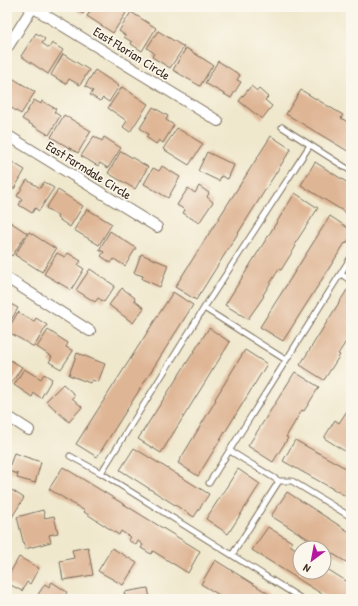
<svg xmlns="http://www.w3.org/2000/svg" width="358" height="606" font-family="'Patrick Hand',sans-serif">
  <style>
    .building { fill: #dfb695 }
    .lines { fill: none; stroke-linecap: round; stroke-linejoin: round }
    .lane-casing { stroke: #7a6c5b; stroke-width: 7 }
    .street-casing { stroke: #7a6c5b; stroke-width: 12 }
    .lane { stroke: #fff; stroke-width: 5 }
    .street { stroke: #fff; stroke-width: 10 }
    .labels { text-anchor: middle; stroke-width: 3.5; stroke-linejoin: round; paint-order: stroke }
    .street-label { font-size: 13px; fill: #3b2a1e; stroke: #fbf7ec }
  </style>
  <rect width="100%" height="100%" fill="#fbf7ec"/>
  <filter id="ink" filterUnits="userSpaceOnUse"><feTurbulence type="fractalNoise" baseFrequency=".025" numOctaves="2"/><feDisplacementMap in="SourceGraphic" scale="8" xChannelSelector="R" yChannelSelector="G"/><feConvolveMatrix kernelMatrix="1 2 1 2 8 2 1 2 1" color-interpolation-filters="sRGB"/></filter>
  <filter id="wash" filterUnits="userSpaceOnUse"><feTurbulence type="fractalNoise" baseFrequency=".012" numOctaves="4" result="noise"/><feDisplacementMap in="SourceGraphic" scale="16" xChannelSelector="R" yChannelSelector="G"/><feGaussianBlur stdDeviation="0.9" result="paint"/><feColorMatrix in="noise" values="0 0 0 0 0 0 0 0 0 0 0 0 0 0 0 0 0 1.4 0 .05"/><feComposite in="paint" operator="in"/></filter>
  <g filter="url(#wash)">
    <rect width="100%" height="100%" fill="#f0e8cd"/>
    <g id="blocks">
      <path class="building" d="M71 7H88L83 14Z
        M93 7H117L126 13 113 33 87 16Z
        M131 12 156 28 142 51 131 44 132 42 124 37 125 35 119 31Z
        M158 31 184 47 170 68 152 57 154 53 147 48Z
        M36 33 45 39 42 43 49 48 52 43 63 50 48 74 21 56Z
        M186 48 213 65 200 86 173 70Z
        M63 54 89 70 80 85 69 79 66 84 51 75Z
        M218 61 240 75 237 80 241 82 231 98 205 83Z
        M95 70 119 86 109 102 103 98 100 101 90 95 93 91 85 86Z
        M9 76 35 92 21 114 7 105V80Z
        M251 86 257 91 259 89 268 97 265 100 272 106 262 119 239 101Z
        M122 87 148 104 130 132 123 127 127 121 108 108Z
        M301 90 343 115 341 118 351 124V153L286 114Z
        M34 100 41 104 42 101 56 109 54 112 60 116 49 135 22 119Z
        M153 107 168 116 166 120 174 125 163 143 159 140 156 144 146 137 148 134 140 128Z
        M64 115 91 131 78 153 51 137Z
        M177 128 203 144 189 165 163 149Z
        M94 136 102 141 104 137 121 148 108 168 100 163 98 166 81 156Z
        M271 136 291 149 196 300 175 287Z
        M121 151 148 167 135 189 108 173Z
        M207 152 234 165 228 179 221 176 219 181 198 171Z
        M7 159 25 170 14 189 10 187 7 192Z
        M315 162 351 185V216L301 185Z
        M162 166 180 177 168 198 144 184 153 168 159 171Z
        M27 180 40 188 44 182 54 188 39 211 35 208 32 213 19 205 22 199 17 196Z
        M199 186 209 193 207 197 213 202 199 223 183 213 185 210 177 205 188 188 195 193Z
        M58 190 83 206 70 227 57 218 58 216 46 208Z
        M295 193 318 208 294 245 296 246 281 270 279 269 263 295 264 296 248 319 225 305Z
        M87 209 112 224 99 245 74 230Z
        M330 216 351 230V236L346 244 345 243 283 341 260 327Z
        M7 220 27 233 12 256 7 252Z
        M110 231 136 248 125 266 114 259 111 263 101 256 104 252 99 250Z
        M29 232 56 249 42 272 15 255Z
        M57 253 65 257 68 253 81 261 78 265 84 269 71 290 44 274Z
        M141 254 168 265 160 287 142 279 143 276 134 273Z
        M90 269 115 286 104 302 98 298 95 302 76 290Z
        M122 288 135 298 134 300 144 308 133 323 109 305Z
        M347 290 351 293V334L338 354 340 355 324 380 300 365Z
        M173 292 193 305 97 457 76 444Z
        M7 302 18 308 7 327Z
        M18 312 34 322 36 318 47 325 34 347 7 331Z
        M209 328 230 342 161 453 138 439Z
        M48 330 68 343 66 347 73 351 61 369 49 362 52 357 37 347Z
        M245 350 267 364 198 476 178 463 216 400 215 399Z
        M77 353 105 364 98 382 92 380 90 383 69 375Z
        M7 358 22 367 8 388H7Z
        M24 369 41 379 44 374 52 379 41 398 34 393 32 397 14 385Z
        M295 372 319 387 304 411 302 410 286 437 288 438 273 462 248 446Z
        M63 384 75 395 72 398 82 407 69 422 46 401Z
        M347 411 351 414V455L324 438 335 420 339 423Z
        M295 440 351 471V499L283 461Z
        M134 448 209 494 194 517 120 470Z
        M14 453 41 462 35 483 17 478 18 474 8 471Z
        M63 467 200 551 188 573 153 551 151 554 141 548 143 545 138 541 136 545 128 540 130 537 121 531 119 535 84 512 85 511 49 489Z
        M238 469 260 484 228 534 206 519Z
        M7 487 24 498 10 520 7 518Z
        M287 492 351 533V554L346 562 271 516Z
        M43 510 45 518 54 516 58 533 49 535 51 542 25 549 17 517Z
        M268 527 292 542 290 545 300 552V572H324V567L351 584V599H330L252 550Z
        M88 547 93 575 63 580 60 561 74 558 72 550Z
        M112 548 137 563 123 585 98 571Z
        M19 557 39 568 30 584 27 582 22 591 7 583V578Z
        M215 560 277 599H226L201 584Z
        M52 582 67 592 63 599H35L45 584 49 587Z
        M148 588 150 599H126L124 592Z"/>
    </g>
  </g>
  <g filter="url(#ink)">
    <use href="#blocks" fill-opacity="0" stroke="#7a6c5b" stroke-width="1"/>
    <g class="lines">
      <defs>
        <path id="lane" d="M282 127 351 171
          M341 274 351 281
          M204 308 286 360
          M230 451 279 481H292L351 517
          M70 456 101 473 302 599
          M101 473 204 308 310 145
          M209 483 351 257
          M232 555 279 481"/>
        <path id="street" d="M32 7 218 121
          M7 48 33 7
          M7 135 157 227
          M7 278 90 331
          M7 416 29 430"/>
      </defs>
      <use href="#lane" class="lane-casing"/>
      <use href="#street" class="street-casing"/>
      <use href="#lane" class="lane"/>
      <use href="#street" class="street"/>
    </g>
  </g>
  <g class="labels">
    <g class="street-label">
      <text transform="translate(132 53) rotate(32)" y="5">East Florian Circle</text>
      <text transform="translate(89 170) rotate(32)" y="5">East Farmdale Circle</text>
    </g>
  </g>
  <rect width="358" height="606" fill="none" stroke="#fbf7ec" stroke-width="24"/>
  <g transform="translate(312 560) rotate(212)"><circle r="19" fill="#fbf7ec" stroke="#aea59a"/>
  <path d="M0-3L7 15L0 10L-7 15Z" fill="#b5179e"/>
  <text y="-6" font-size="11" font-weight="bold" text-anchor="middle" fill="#3b2a1e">N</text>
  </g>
</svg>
